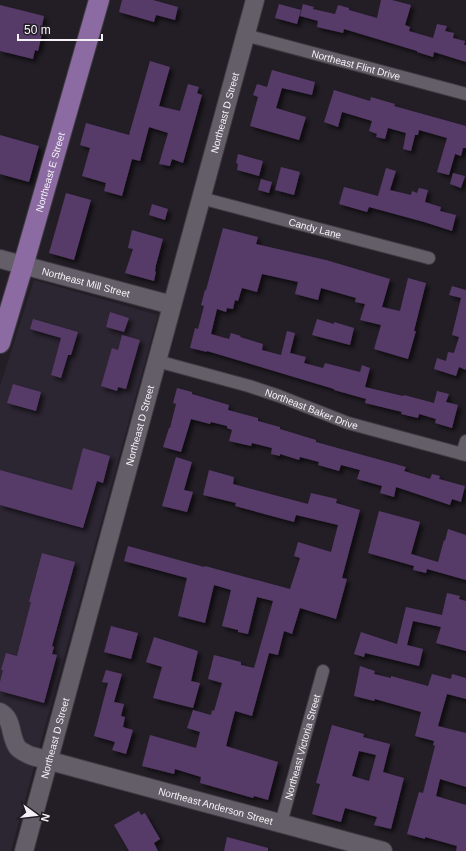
<svg xmlns="http://www.w3.org/2000/svg" width="466" height="851" font-family="Helvetica,sans-serif">
  <style>
    .built { fill: #2c2532 }
    .building { fill: #563a68; fill-rule: evenodd; filter: url(#shadow) }
    .lines { fill: none; stroke-linecap: round; stroke-linejoin: round }
    .street-casing { stroke: #3f3b42; stroke-width: 14 }
    .secondary-casing { stroke: #3f3b42; stroke-width: 20 }
    .primary-casing { stroke: #3f3b42; stroke-width: 22 }
    .street { stroke: #635e67; stroke-width: 12 }
    .secondary { stroke: #635e67; stroke-width: 18 }
    .primary { stroke: #8b6ba1; stroke-width: 20 }
    .labels { text-anchor: middle; stroke-width: 3; stroke-linejoin: round; paint-order: stroke }
    .street-label { font-size: 10px; fill: #f5f2f7; stroke: #231e26 }
  </style>
  <defs>
    <filter id="shadow"><feDropShadow dx="3.5" dy="3.5" stdDeviation="2" flood-color="#0009"/></filter>
  </defs>
  <rect width="100%" height="100%" fill="#231e26"/>
  <path class="built" d="M34 280 158 315 11 851H0V386Z"/>
  <path class="building" d="M122 0H153L178 7 175 20 156 15 154 22 119 12Z
    M381 0H392L411 5 405 25 410 27 409 31 433 38 437 24 447 26 445 31 454 33 453 38 465 41 464 45H466V62L434 52 433 57 417 52V51L344 29 343 33 317 27 318 21 300 16 303 4 314 7 313 9 335 14 338 5 349 8V10L377 18Z
    M279 4 301 10 297 24 275 18Z
    M0 5 44 16 42 26H44L38 51 35 50 33 59 0 51Z
    M150 61 170 67 159 106 180 111 188 84 199 87 197 93 202 95 183 163 172 159 170 166 159 164 168 133 149 127 140 161 132 159 122 196 104 191 106 183 82 176 90 148 80 145 86 123 129 135Z
    M272 70 315 82 312 95 282 88 276 108 306 117 299 140 250 126 258 97 253 95 257 84 267 87Z
    M334 90 370 101 371 97 395 104 394 106 466 126V148H463L461 156 455 154 449 175 437 172 447 138 419 130 418 135H415L411 151 403 149 406 133 388 128 385 139 376 137 377 134 369 131 372 121 342 112 338 127 324 122Z
    M0 135 39 146 29 182 0 174Z
    M238 154 263 161 259 176 237 170 238 164 236 163Z
    M281 167 300 172 294 195 275 190Z
    M386 168 396 171 390 190 411 195 412 191 417 193 419 188 428 190 425 202 441 207 440 211 456 215 452 231 424 222 369 207 367 212 339 204 344 187 378 196Z
    M453 173 465 176 461 188 450 184Z
    M261 179 272 182 269 193 258 190Z
    M66 193 91 200 74 260 49 253Z
    M152 204 168 209 165 220 149 215Z
    M223 228 258 237 256 244 326 260 390 279 382 307 400 311 408 278 426 283 414 331H416L408 359 374 349 381 325 360 320 365 304 355 302 356 298 321 288 318 300 295 294 298 282 262 274 257 292 242 288 238 301 235 300 233 309 227 308 226 312 217 309 211 334 229 339 231 333 241 336 240 337 263 344 262 350 281 355 287 331 295 333 290 353 306 357 304 363 323 368 325 363 360 372 362 365 370 368 365 387 403 396 404 395 434 403 437 391 449 394 446 402 458 405 452 428 435 423 436 419 419 414 418 418 401 414 402 412 365 403 366 399 334 390V389L207 351V352L190 348 195 328 198 329 204 306 201 305 205 290H206Z
    M132 230 163 239 156 265 155 271 156 272 154 281 125 273 133 249 128 248Z
    M452 286 466 290V370L459 367 456 376 434 369 437 358 446 361 448 352 454 353 459 337 452 335 461 298 449 295Z
    M110 312 129 318 124 332 106 327Z
    M33 319 78 332 71 355H68L61 378 51 375 61 338 30 329Z
    M317 319 334 324V322L354 328 350 345 312 335Z
    M122 335 140 340 126 389 118 387 117 391 101 386 112 348 118 350Z
    M13 384 41 392 36 411 7 403Z
    M177 388 192 392V394L229 405 228 410 258 418V421L280 427V429L316 440V442L406 467 404 471 430 479 432 474 440 476 439 479 465 486 461 502 452 499 450 505 396 487 394 497 380 493 382 486 357 479 360 470 341 465 339 471 318 465 319 462 300 457 299 460 280 454V456L271 454 272 448 252 443 251 446 229 441 232 430 227 428V426L211 422 210 424 191 419 181 452 163 447 169 428H170L176 404 173 403Z
    M83 448 110 456 103 483 97 481 83 528 0 505V470L72 490Z
    M176 457 192 462 184 490 193 492 187 512 162 506Z
    M209 470 234 477 233 484 308 504 311 493 337 499 336 503 360 510 342 578 347 579 336 619 300 608 292 634 284 631 278 655 269 653 252 716 235 711 226 746 278 762 268 800 254 796 253 798 200 783 201 777 175 769 174 774 142 766 150 735 196 748 200 732 187 728 193 710 211 715 212 710 214 711 222 683 208 679 214 655 241 662V665L254 668 273 601 257 597 248 634 238 632V630L222 626 231 590 214 585 205 623 178 616 187 578 124 561 128 546 204 567 205 566 290 589 300 558 294 556 298 542 331 552 338 525 296 515 294 522 235 506 236 503 203 495Z
    M379 511 420 522 411 554 438 562 444 540 445 541 448 529 466 535V580L427 569 426 573 413 570 414 566 368 553Z
    M42 553 75 562 52 646 54 647 52 654 57 655 44 703 0 691V682L3 670H1L6 653 17 656 31 602H29Z
    M447 593 460 596 459 599 466 601V651L436 643 441 627 413 621 407 645 423 649 419 666 365 653 364 657 354 654 361 632 397 644 406 607 442 615Z
    M111 626 138 633 131 659 104 652Z
    M154 637 198 651 191 681 200 683 193 708 153 698 162 667 146 662Z
    M360 666 375 671 374 674 391 678V676L428 686 432 674 451 679 452 674 466 678V699L447 694 438 726 466 733V787L440 779 436 796 466 805V851H456L457 846 425 837V839L407 834 419 792 423 793 435 746 433 745 434 741 415 736 421 712 375 699 374 701 354 696Z
    M106 670 122 674 114 702 124 704 121 716 125 717 123 727 133 730 126 754 112 750 115 742 94 736 108 683 102 682Z
    M332 725 364 734 363 737 390 744 383 772 404 778 391 829 374 825 377 817 345 808 341 822 312 814 320 784 316 783ZM359 751 376 755 369 781 352 776Z
    M139 811 141 815 145 813 160 839 154 843 158 851H129L114 825Z
    M227 837 268 848V851H224Z"/>
  <g class="lines">
    <defs>
      <g id="street">
        <path id="s1" d="M245 35 466 94"/>
        <path id="s2" d="M201 198 429 258"/>
        <path id="s3" d="M157 361 249 386 279 396 348 423 466 455"/>
        <path d="M462 454 466 441"/>
        <path id="s4" d="M281 823 323 671"/>
      </g>
      <g id="secondary">
        <path id="s5" d="M0 259 172 305"/>
        <path id="s6" d="M0 712C14 719 9 737 18 748 22 752 27 754 32 756L383 851"/>
        <path id="s7" d="M24 851 255 0"/>
      </g>
      <g id="primary">
        <path id="s8" d="M0 343 23 266 99 0"/>
      </g>
    </defs>
    <use href="#street" class="street-casing"/>
    <use href="#secondary" class="secondary-casing"/>
    <use href="#primary" class="primary-casing"/>
    <use href="#street" class="street"/>
    <use href="#secondary" class="secondary"/>
    <use href="#primary" class="primary"/>
  </g>
  <g class="labels">
    <g class="street-label">
      <text dy="4" stroke="none"><textPath href="#s1" startOffset="115">Northeast Flint Drive</textPath></text>
      <text dy="4" stroke="none"><textPath href="#s7" startOffset="765">Northeast D Street</textPath></text>
      <text dy="4" stroke="none"><textPath href="#s8" startOffset="178">Northeast E Street</textPath></text>
      <text dy="4" stroke="none"><textPath href="#s2" startOffset="118">Candy Lane</textPath></text>
      <text dy="4" stroke="none"><textPath href="#s5" startOffset="89">Northeast Mill Street</textPath></text>
      <text dy="4" stroke="none"><textPath href="#s3" startOffset="162">Northeast Baker Drive</textPath></text>
      <text dy="4" stroke="none"><textPath href="#s7" startOffset="441">Northeast D Street</textPath></text>
      <text dy="4" stroke="none"><textPath href="#s7" startOffset="117">Northeast D Street</textPath></text>
      <text dy="4" stroke="none"><textPath href="#s4" startOffset="79">Northeast Victoria Street</textPath></text>
      <text dy="4" stroke="none"><textPath href="#s6" startOffset="248">Northeast Anderson Street</textPath></text>
    </g>
  </g>
  <g transform="translate(36 815) rotate(105)" stroke="#231e26" stroke-width="3" paint-order="stroke">
  <path d="M0-3L7 15L0 10L-7 15Z" fill="#f5f2f7"/>
  <text y="-6" font-size="11" font-weight="bold" text-anchor="middle" fill="#f5f2f7">N</text>
  </g>
  <path d="M18 34v6h84v-6" fill="none" stroke="#f5f2f7" stroke-width="2"/>
  <text x="24" y="34" font-size="12" fill="#f5f2f7" stroke="#231e26" stroke-width="3" paint-order="stroke">50 m</text>
</svg>
